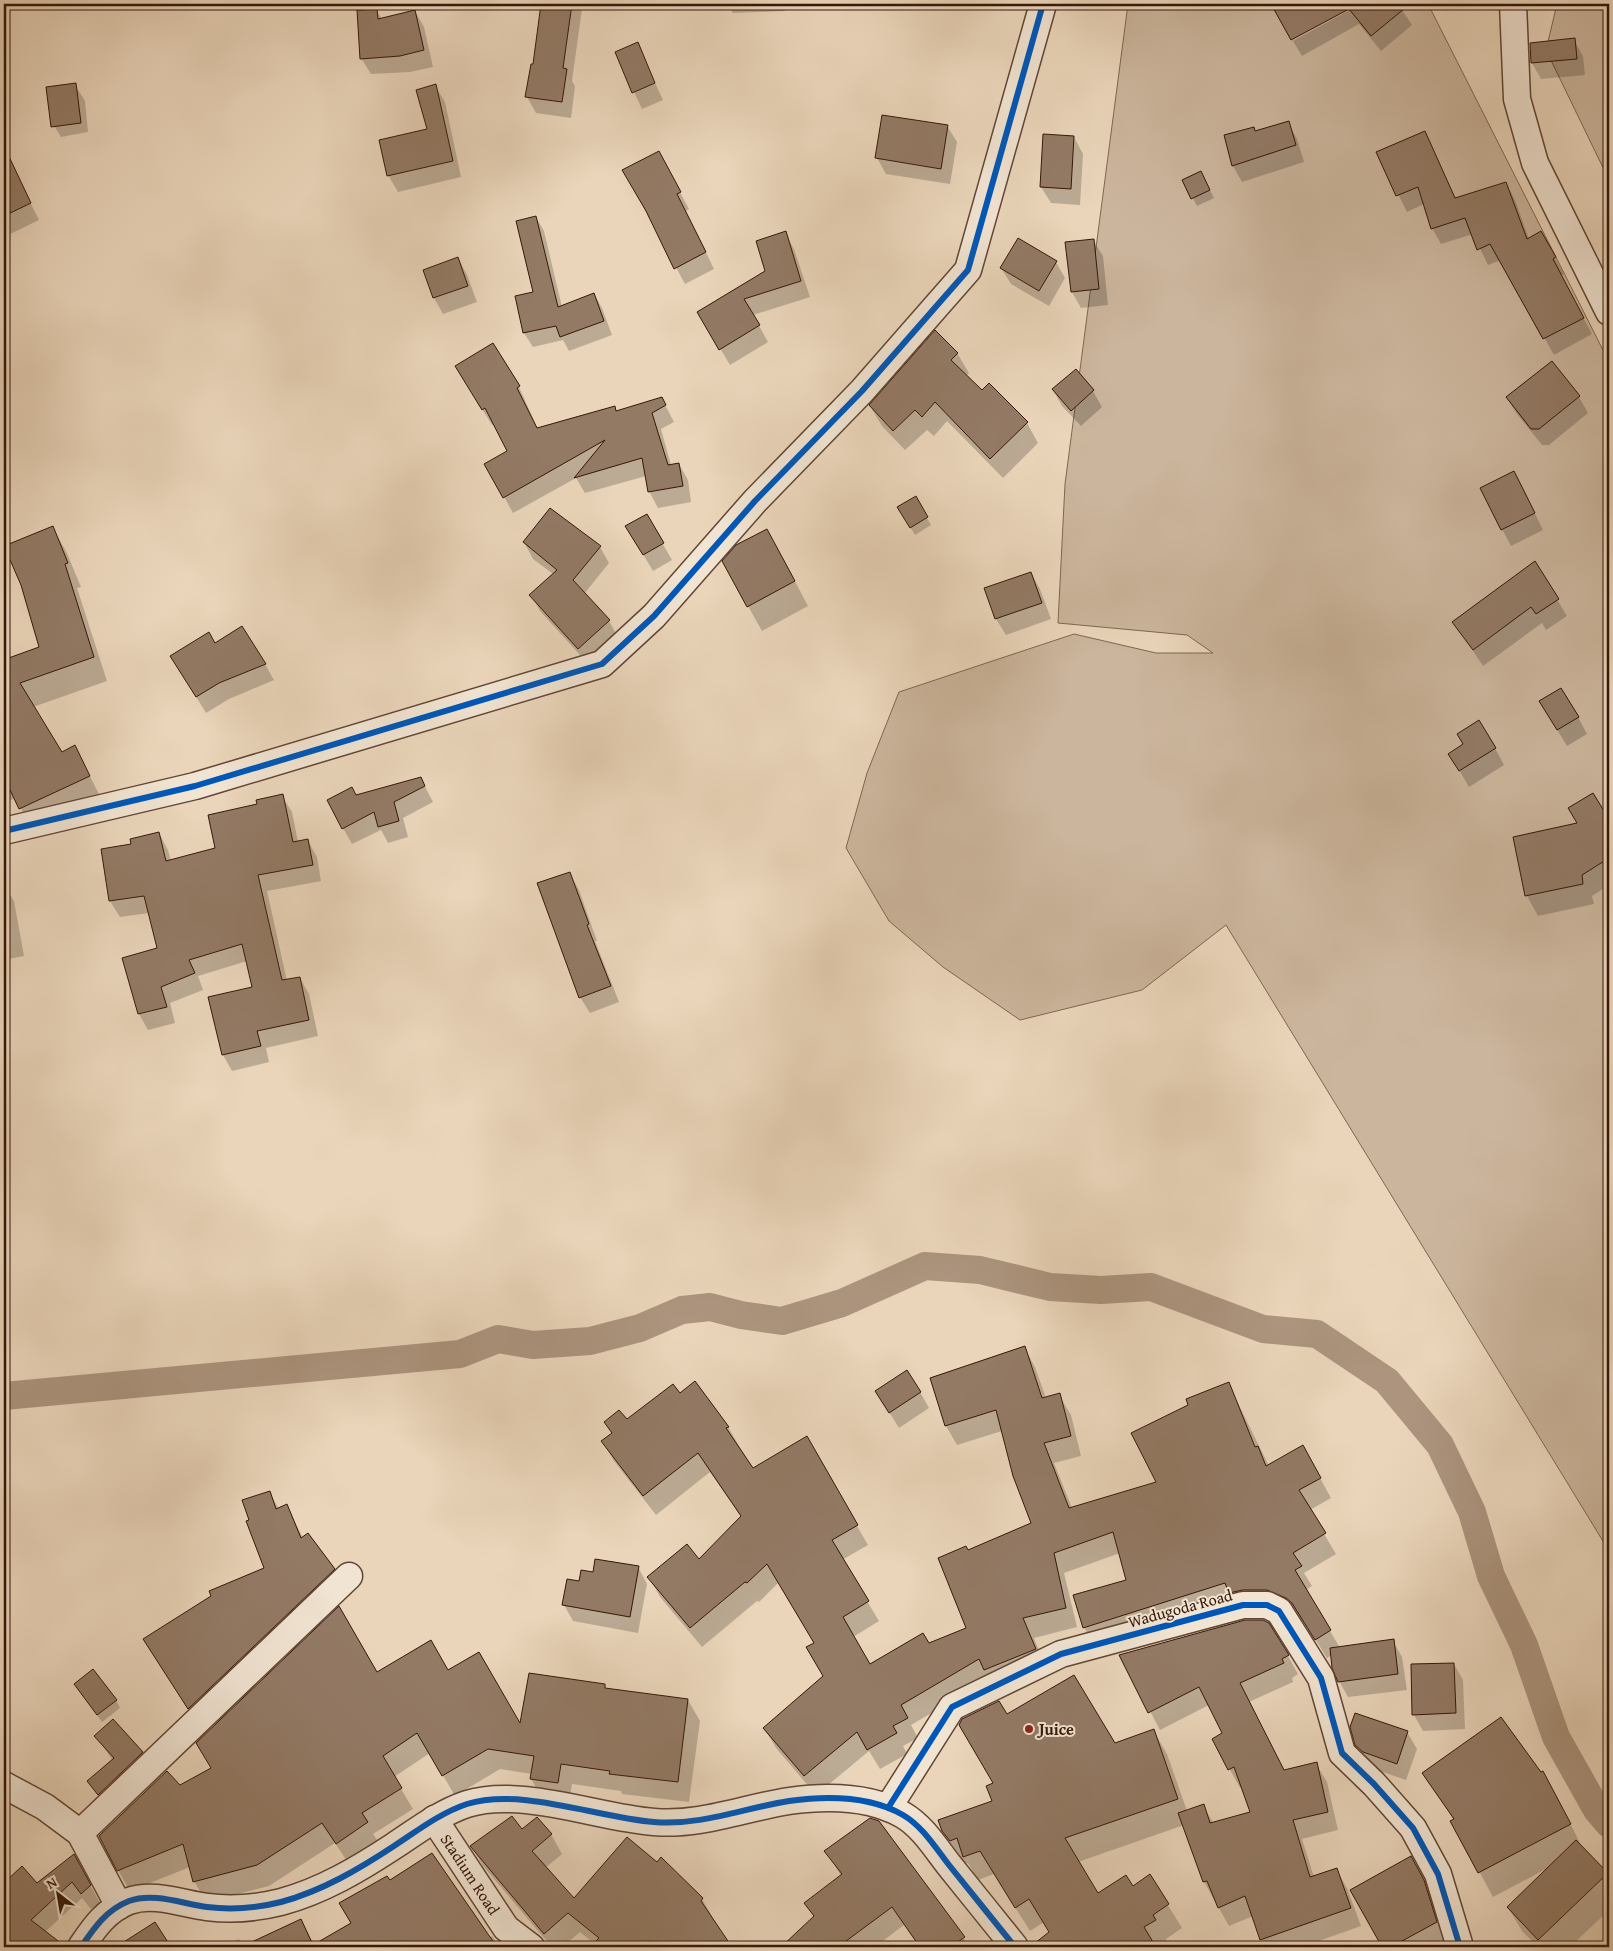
<svg xmlns="http://www.w3.org/2000/svg" width="1613" height="1951" font-family="'Gentium Book Plus',serif">
  <style>
    .green { fill: #cbb59c; stroke: #806652 }
    .shadow { fill: #0003 }
    .lines { fill: none; stroke-linecap: round; stroke-linejoin: round }
    .canal { stroke: #ac947e; stroke-width: 28 }
    .building { fill: #937a65; stroke: #351709 }
    .street-casing { stroke: #624635; stroke-width: 29 }
    .street { stroke: #f1e4d2; stroke-width: 26 }
    .cycleway-casing { stroke: #f1e4d2; stroke-width: 9 }
    .cycleway { stroke: #0057b8; stroke-width: 6 }
    .poi-dot { fill: #8f2418; stroke: #f1e4d2; stroke-width: 2 }
    .labels { text-anchor: middle; stroke-width: 4; stroke-linejoin: round; paint-order: stroke }
    .street-label { font-size: 16px; fill: #351709; stroke: #f1e4d2 }
    .poi-label { font-size: 16px; font-weight: bold; fill: #351709; stroke: #f1e4d2; text-anchor: start }
  </style>
  <rect width="100%" height="100%" fill="#ead5ba"/>
  <filter id="stains"><feTurbulence type="fractalNoise" baseFrequency=".004" numOctaves="4"/><feColorMatrix values="0 0 0 0 .2 0 0 0 0 .09 0 0 0 0 .02 0 0 0 .5 -.17"/></filter>
  <radialGradient id="worn" r=".72"><stop offset=".6" stop-color="#630" stop-opacity="0"/><stop offset="1" stop-color="#630" stop-opacity=".3"/></radialGradient>
  <path class="green" d="M1128 4H1428L1609 362V1551L1226 925 1142 990 1020 1020 943 967 889 921 846 848 867 773 899 692 1074 634 1156 653H1213L1187 635 1058 623 1065 484Z
    M1557 4H1609V180L1546 50Z"/>
  <path class="shadow" d="M542 4H579L582 9 572 81 575 86 571 118 536 113 527 97 534 65Z
    M727 4H785V11L733 13Z
    M1273 4H1309L1310 6 1313 4H1398L1412 25 1381 51 1359 24 1302 56 1293 41 1355 7 1353 5 1292 39Z
    M377 11 382 19 415 11 424 27 433 67 410 72 371 74 361 58Z
    M1574 40 1583 56 1585 75 1541 79 1532 63 1531 44Z
    M637 44 663 100 642 109 616 53Z
    M75 85 85 101 88 132 61 137 51 121Z
    M435 86 445 102 461 177 398 192 388 175 428 129Z
    M1288 123 1297 139 1304 162 1242 182 1233 166 1225 136 1255 133Z
    M947 126 957 142 950 184 886 174 877 158Z
    M1424 132 1456 199 1506 183 1515 200 1529 239 1541 233 1564 274 1561 276 1592 334 1554 355 1501 260 1488 265 1473 234 1441 244 1432 228 1424 204 1407 212 1378 153Z
    M1074 137 1083 154 1080 205 1051 203 1041 187Z
    M667 168 689 209 686 211 714 269 685 284 624 171Z
    M18 178 39 220 4 237V184Z
    M1205 180 1214 198 1197 206 1184 181Z
    M536 217 544 231 562 307 594 294 602 308 612 335 569 351 563 340 533 347 524 333 516 297 534 293Z
    M785 233 794 249 810 297 753 315 768 342 730 365 699 313 767 272Z
    M1093 240 1103 256 1108 305 1081 308 1072 292Z
    M458 258 467 275 477 302 443 314 434 298 424 270Z
    M1056 262 1065 278 1049 306 1011 284 1001 268Z
    M957 353 969 373 966 376 982 391 1027 423 1038 443 1003 478 947 421 934 436 927 430 905 450 882 426 870 406Z
    M1552 363 1579 397 1588 413 1549 445H1542L1517 414 1507 398Z
    M466 383 519 387 538 429 614 407 617 412 662 399 674 422 661 429 671 465 679 464 688 480 691 502 658 508 649 491 646 476 585 493 576 478 513 513 486 464 509 451 495 424 492 425Z
    M1053 390 1093 391 1102 407 1081 426 1062 406Z
    M1523 489 1543 530 1511 546 1502 529Z
    M915 498 931 525 915 535 899 508Z
    M646 515 672 560 653 571 627 527Z
    M52 527 66 551 81 587 77 588 107 681 33 707 61 754 75 747 102 800 34 832 15 798 4 804V715L10 711 4 693V658L5 660 41 648Z
    M524 542 600 547 609 563 584 594 609 621 618 637 588 664 540 611 531 595 553 574 533 559Z
    M781 555 808 606 762 631 748 606Z
    M1535 563 1567 616 1546 630 1542 623 1483 666 1454 622Z
    M1031 573 1040 589 1051 619 1006 635 996 619 986 589Z
    M215 645 265 664 274 680 229 699 206 713 181 672Z
    M1578 717 1587 734 1567 746 1550 718Z
    M1495 748 1504 765 1469 787 1459 770Z
    M421 779 433 802 403 818 408 837 388 843 381 830 352 844 343 828 356 796Z
    M282 796 292 812 298 842 308 841 317 857 321 881 267 891 287 981 300 978 309 994 318 1036 266 1048 269 1062 232 1071 223 1055 253 988 247 961 198 976 203 990 170 1003 175 1023 148 1030 139 1014 124 959 158 949 149 913 120 917 110 901 133 845 159 833 168 850 171 861 217 849 258 805Z
    M1609 813V885L1592 896 1594 904 1538 916 1527 896 1578 824Z
    M569 873 579 890 597 941H595L619 1002 590 1013 580 997Z
    M4 885 14 901 24 956 4 960Z
    M1024 1347 1035 1367 1046 1398 1059 1395 1071 1415 1081 1456 1054 1463 1072 1508 1158 1483 1190 1405 1228 1383 1269 1466 1303 1447 1331 1498 1310 1510 1336 1554 1304 1573 1312 1586 1306 1590 1340 1648 1393 1641 1402 1657 1407 1690 1348 1697 1339 1681 1332 1655 1327 1658 1305 1623 1298 1617 1279 1609 1095 1647 1084 1627 1127 1581 1120 1553 1064 1573 1077 1627 1034 1638 1046 1669 990 1679 911 1725 918 1738 903 1746 907 1754 880 1769 869 1751 816 1795 776 1748 764 1728 825 1677 815 1643 779 1582 759 1602 757 1601 702 1647 660 1597 649 1577 699 1561 742 1518 710 1472 656 1515 614 1461 603 1442 612 1434 605 1422 626 1421 679 1395 728 1427 753 1469 806 1438 868 1545 842 1560 879 1621 853 1637 870 1665 968 1629 967 1552 1033 1524 1002 1431 957 1445 946 1426Z
    M920 1392 929 1408 899 1428 886 1407Z
    M270 1493 279 1509 287 1506 303 1538 334 1569 345 1588 199 1727 156 1658 266 1568 250 1521Z
    M638 1567 647 1584 638 1633 573 1621 564 1605 580 1582 594 1573Z
    M1121 1656H1288L1298 1674 1292 1678 1293 1682 1249 1702 1285 1771 1316 1764 1327 1782 1338 1830 1302 1839 1314 1877 1336 1869 1347 1888 1361 1926 1302 1947H1266L1253 1916 1229 1926 1204 1882 1184 1825 1078 1862 1098 1895 1132 1888 1150 1876 1182 1928 1166 1939 1168 1944 1163 1947H1051L1045 1936 1050 1933 1044 1922 1030 1931 994 1874 978 1880 968 1863 964 1864 957 1855 943 1831 993 1801 1007 1716 1114 1744 1153 1730 1167 1754 1187 1811 1203 1806 1214 1824 1251 1813 1242 1787 1240 1788 1213 1739 1224 1734 1209 1705 1160 1730Z
    M1454 1664 1463 1680 1465 1729 1423 1731 1414 1715Z
    M448 1672 521 1727 604 1686 607 1690 688 1700 700 1721 689 1802 622 1794 621 1791 572 1784 569 1803 543 1799 531 1779 532 1774 500 1769 455 1796 430 1753 394 1777 413 1809 373 1834 379 1843 349 1864 335 1843 269 1886 206 1902 194 1881 190 1867 130 1891 118 1870 179 1786 377 1673Z
    M80 1692 116 1700 120 1708 102 1722Z
    M1407 1732 1417 1749 1406 1780 1374 1769 1366 1761 1357 1745Z
    M96 1736 142 1753 151 1769 108 1810 89 1781 113 1761Z
    M1424 1773 1557 1797 1583 1849 1609 1878V1910L1570 1947H1538L1522 1931 1508 1907 1548 1868 1493 1897 1452 1821 1454 1820Z
    M878 1822 970 1947H919L904 1925 875 1947H783L814 1917 806 1903 841 1876 826 1851Z
    M521 1831 551 1834 562 1854 545 1868 574 1900 702 1899 713 1918 712 1920 730 1947H593L595 1944 580 1932 562 1947H554L544 1938 483 1866 471 1846Z
    M1411 1858 1430 1890 1452 1947H1383L1352 1891Z
    M22 1868 37 1884 83 1872 100 1903 91 1909 82 1898 45 1932 53 1938 59 1947H4V1885Z
    M390 1882 489 1938 492 1936 500 1947H244L301 1920 315 1946 352 1923Z
    M239 1939 244 1947H222Z"/>
  <g class="lines">
    <path class="canal" d="M4 1396 460 1354 498 1339 533 1345 590 1341 640 1328 682 1310 710 1307 741 1315 782 1321 842 1303 925 1266 980 1270 1050 1287 1101 1290 1151 1287 1263 1329 1317 1334 1387 1381 1440 1445 1472 1512 1491 1576 1524 1645 1556 1737 1597 1810 1609 1824"/>
  </g>
  <path class="building" d="M541 4H572L563 68 567 69 562 102 525 97 531 64H533Z
    M1271 4H1410L1371 36 1349 9 1291 40Z
    M377 9 378 19 415 10 424 50 400 56 360 59 357 10Z
    M1575 38 1577 59 1531 63 1530 43Z
    M638 42 655 83 632 93 615 52Z
    M76 83 81 123 51 127 46 87Z
    M436 84 453 161 387 176 379 140 427 129 416 90Z
    M882 115 948 125 941 169 875 158Z
    M1289 121 1296 145 1232 166 1224 135 1254 127 1255 131Z
    M1425 131 1455 198 1506 182 1527 239 1541 231 1556 257 1553 259 1584 318 1543 339 1490 244 1477 250 1465 218 1431 229 1418 187 1396 196 1376 152Z
    M1043 134 1074 136 1071 189 1040 187Z
    M4 146 31 203 4 216Z
    M659 151 681 192 677 194 706 252 674 269 646 211 622 170Z
    M1201 171 1210 190 1191 199 1182 180Z
    M536 216 558 307 594 293 604 321 560 337 556 326 523 333 515 296 533 292 516 221Z
    M786 231 801 281 744 299 760 325 719 350 697 312 765 271 756 241Z
    M1018 238 1057 261 1039 291 1000 268Z
    M1094 239 1099 289 1071 292 1065 242Z
    M458 257 468 286 433 298 423 270Z
    M935 330 958 353 951 360 982 390 989 383 1028 422 990 459 935 402 922 417 915 410 893 431 869 405Z
    M493 343 520 386 517 388 537 428 615 406 616 411 662 397 666 405 652 413 668 465 679 463 683 486 648 492 642 458 574 478 605 440 503 498 484 464 507 451 485 408 482 410 455 366Z
    M1552 361 1580 396 1539 429H1531L1506 397Z
    M1076 369 1094 390 1071 411 1052 389Z
    M1514 471 1535 513 1501 530 1480 488Z
    M916 496 928 517 910 528 897 507Z
    M550 508 601 546 573 580 610 620 578 649 529 595 557 570 523 542Z
    M647 514 664 543 643 555 625 526Z
    M53 526 68 563 65 564 94 657 20 683 62 752 75 745 90 776 19 809 4 777V656L6 659 39 647 21 585 4 546Z
    M767 529 795 581 747 607 722 561 736 545Z
    M1535 561 1559 599 1536 614 1531 607 1473 650 1452 622Z
    M1031 572 1042 603 995 619 984 588Z
    M242 626 266 664 219 683 196 697 170 656 209 632 215 643Z
    M1561 688 1579 717 1557 730 1539 701Z
    M1479 720 1496 748 1459 771 1448 754 1463 744 1457 734Z
    M421 777 425 786 394 802 399 821 378 827 374 812 342 829 327 800 352 787 356 795Z
    M1593 793 1609 819V858L1582 875 1583 884 1525 896 1513 837 1577 823 1568 808Z
    M283 794 293 842 308 839 313 865 258 875 282 980 300 977 309 1020 257 1031 261 1046 222 1055 208 997 252 987 242 944 189 960 195 973 161 987 167 1007 138 1014 122 958 157 948 144 896 109 901 101 849 131 844 130 839 159 832 166 861 215 848 208 815 257 804 256 800Z
    M570 872 589 924 587 925 611 986 579 998 537 883Z
    M1025 1346 1042 1398 1060 1393 1071 1436 1044 1443 1069 1508 1156 1482 1131 1433 1188 1405 1186 1399 1229 1382 1255 1447 1258 1446 1266 1466 1303 1445 1321 1478 1299 1490 1326 1533 1293 1553 1302 1566 1295 1570 1331 1630 1315 1640 1292 1603 1286 1598 1267 1590H1243L1229 1593 1225 1583 1083 1628 1073 1595 1126 1580 1113 1532 1054 1553 1066 1608 1023 1618 1036 1649 984 1670 979 1659 901 1705 908 1718 893 1726 897 1733 867 1750 857 1732 804 1776 763 1728 823 1676 806 1647 814 1643 767 1564 747 1583 745 1582 690 1628 647 1577 687 1544 699 1559 741 1516 698 1453 643 1496 601 1441 612 1433 604 1422 619 1410 627 1419 673 1384 680 1393 695 1381 729 1427 726 1428 753 1468 807 1436 858 1525 832 1540 869 1601 843 1617 870 1664 923 1633 929 1643 966 1628 938 1558 966 1546 968 1550 1031 1523 1013 1476 996 1410 945 1426 930 1378Z
    M907 1370 921 1392 889 1413 875 1391Z
    M270 1491 276 1509 287 1504 301 1538 308 1533 335 1569 188 1709 143 1639 211 1596 209 1591 264 1568 246 1521 249 1520 242 1500Z
    M595 1559 639 1566 630 1617 562 1605 567 1579 579 1581 581 1570 593 1572Z
    M339 1606 377 1672 431 1640 448 1670 479 1652 520 1723 529 1673 605 1684V1688L688 1699 678 1782 609 1774 610 1771 561 1764 558 1783 530 1779 534 1756 488 1749 442 1776 417 1733 383 1756 402 1788 362 1813 368 1822 336 1844 322 1823 257 1865 193 1882 183 1844 117 1871 99 1836 167 1771 180 1785 211 1768 196 1743Z
    M1245 1620H1263L1269 1623 1289 1655 1282 1659 1284 1663 1240 1683 1284 1770 1317 1762 1328 1812 1293 1820 1310 1877 1337 1868 1351 1908 1260 1940 1245 1896 1218 1908 1207 1881 1203 1882 1178 1813 1204 1804 1210 1823 1250 1812 1234 1767 1228 1770 1212 1739 1222 1733 1199 1687 1148 1713 1119 1655Z
    M1394 1639 1398 1674 1338 1682 1332 1668 1330 1648Z
    M1454 1663 1456 1713 1412 1715 1411 1664Z
    M93 1669 117 1700 97 1715 74 1684Z
    M1074 1675 1115 1743 1154 1729 1178 1799 1065 1838 1098 1893 1126 1875 1133 1886 1150 1874 1169 1904 1153 1915 1156 1920 1144 1927 1156 1947H1030L1049 1932 1029 1899 1015 1908 980 1851 963 1857 957 1838 950 1841 942 1831 938 1820 992 1801 986 1786 993 1783 959 1725 962 1719 999 1701 1007 1714Z
    M1355 1713 1408 1731 1397 1764 1363 1752 1355 1745 1350 1727Z
    M1501 1717 1541 1772 1543 1771 1571 1824 1478 1873 1450 1821 1454 1819 1422 1773Z
    M113 1719 143 1752 98 1795 87 1781 114 1758 94 1736Z
    M512 1816 522 1829 537 1817 552 1834 532 1851 574 1898 627 1837 657 1862 661 1857 703 1898 701 1901 732 1947H590L599 1938 568 1913 544 1934 470 1846Z
    M870 1818 879 1821 965 1937 950 1947H920L892 1907 838 1947H781L814 1916 804 1903 842 1874 824 1851Z
    M1576 1840 1608 1873 1538 1940 1507 1907Z
    M432 1853 497 1947H241L301 1919 313 1945 351 1923 339 1903 387 1876 390 1880Z
    M74 1854 91 1885 81 1894 72 1882 31 1920 66 1947H4V1883L22 1866 37 1883Z
    M1411 1856 1424 1880 1437 1922 1391 1947H1382L1350 1890Z
    M155 1922 171 1947H116Z"/>
  <g class="lines">
    <defs>
      <g id="street">
        <path d="M1513 4 1517 99 1535 163 1609 312"/>
        <path d="M4 831 195 786 602 664 654 616 755 501 862 391 968 270 1043 4"/>
        <path d="M4 1785 45 1807 80 1833 119 1906"/>
        <path d="M888 1808 952 1707 1061 1654 1243 1605H1267L1279 1611 1321 1678 1342 1753 1374 1784 1413 1828 1438 1874 1460 1947"/>
        <path id="s1" d="M434 1819 506 1928 531 1947"/>
        <path d="M80 1833 349 1576"/>
        <path d="M81 1947C94 1928 106 1910 129 1901 154 1892 183 1904 207 1907 231 1910 257 1908 281 1902 322 1891 359 1869 394 1846 417 1831 440 1813 467 1804 521 1787 599 1818 654 1822 701 1826 744 1808 789 1801 825 1796 870 1796 903 1815 922 1826 935 1847 949 1865 971 1892 993 1920 1015 1947"/>
      </g>
    </defs>
    <use href="#street" class="street-casing"/>
    <use href="#street" class="street"/>
    <defs>
      <path id="cycleway" d="M4 831 195 786 602 664 654 616 755 501 862 391 968 270 1043 4
        M888 1808 952 1707 1061 1654 1243 1605H1267L1279 1611 1321 1678 1342 1753 1374 1784 1413 1828 1438 1874 1460 1947
        M81 1947C94 1928 106 1910 129 1901 154 1892 183 1904 207 1907 231 1910 257 1908 281 1902 322 1891 359 1869 394 1846 417 1831 440 1813 467 1804 521 1787 599 1818 654 1822 701 1826 744 1808 789 1801 825 1796 870 1796 903 1815 922 1826 935 1847 949 1865 971 1892 993 1920 1015 1947"/>
    </defs>
    <use href="#cycleway" class="cycleway-casing"/>
    <use href="#cycleway" class="cycleway"/>
  </g>
  <circle class="poi-dot" cx="1029" cy="1729" r="5"/>
  <g class="labels">
    <g class="street-label">
      <text transform="translate(1180 1608) rotate(-15)" y="6">Wadugoda Road</text>
      <text dy="6" stroke="none"><textPath href="#s1" startOffset="66">Stadium Road</textPath></text>
    </g>
    <g class="poi-label">
      <text x="1039" y="1735">Juice</text>
    </g>
  </g>
  <rect width="1613" height="1951" fill="none" stroke="#ead5ba" stroke-width="20"/>
  <rect x="5" y="5" width="1603" height="1941" fill="none" stroke="#351709" stroke-width="2.5"/>
  <rect x="10" y="10" width="1593" height="1931" fill="none" stroke="#351709"/>
  <g transform="translate(58 1894) rotate(329)" stroke="#f1e4d2" stroke-width="4" paint-order="stroke">
  <path d="M0-4L9 19L0 12L-9 19Z" fill="#351709"/>
  <text y="-8" font-size="14" font-weight="bold" text-anchor="middle" fill="#351709">N</text>
  </g>
  <rect width="100%" height="100%" filter="url(#stains)"/>
  <rect width="100%" height="100%" fill="url(#worn)"/>
</svg>
